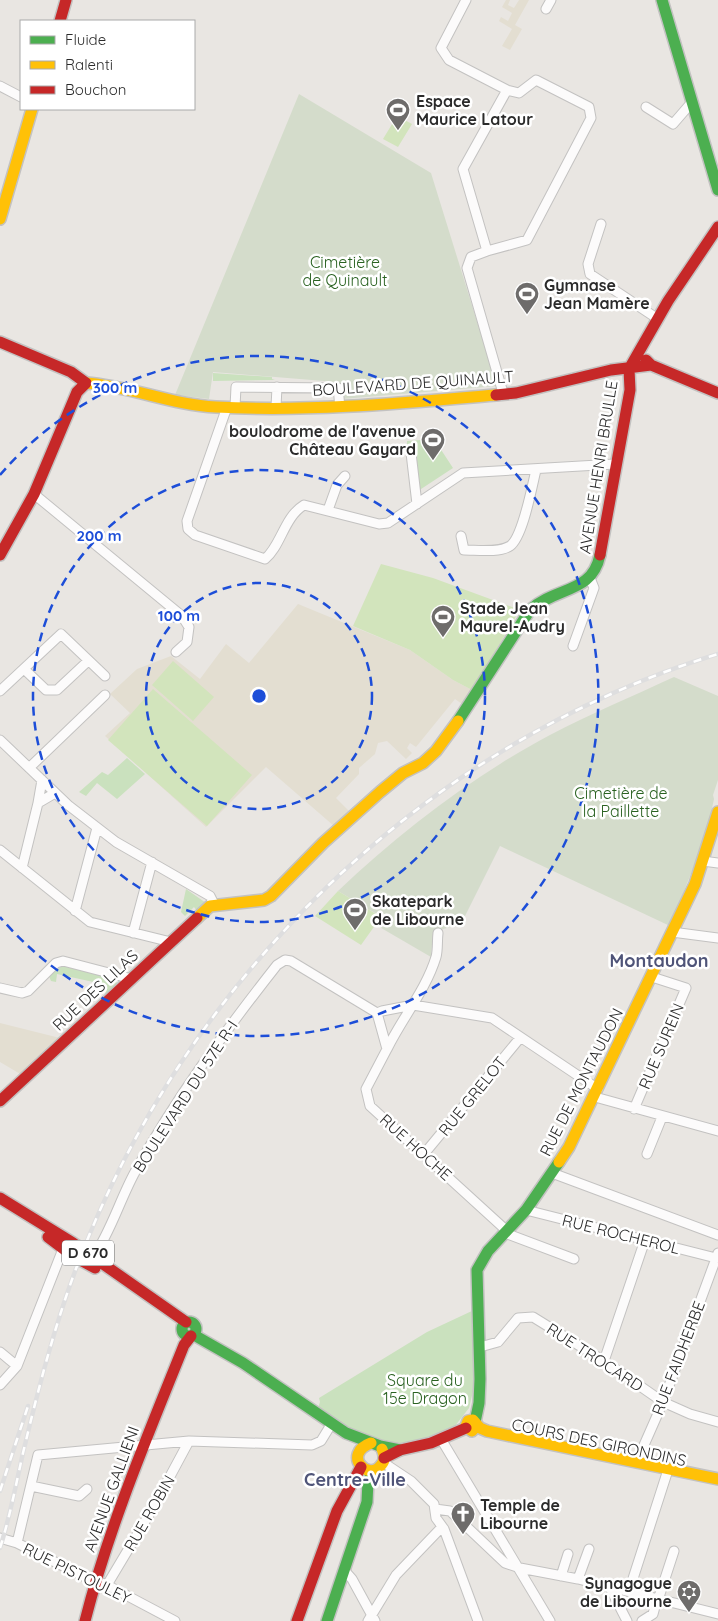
<svg xmlns="http://www.w3.org/2000/svg" width="718" height="1621" font-family="Quicksand,sans-serif">
  <style>
    .education { fill: #e3ded1 }
    .green { fill: #cae1be }
    .cemetery { fill: #d4dccb }
    .pitch { fill: #d2e4bc }
    .lines { fill: none; stroke-linecap: round; stroke-linejoin: round }
    .street-casing { stroke: #c3c2c1; stroke-width: 11 }
    .fast-casing { stroke: #c3c2c1; stroke-width: 14 }
    .slow-casing { stroke: #c3c2c1; stroke-width: 14 }
    .jam-casing { stroke: #c3c2c1; stroke-width: 14 }
    .street { stroke: #fcfbfb; stroke-width: 9 }
    .fast { stroke: #4caf50; stroke-width: 11 }
    .slow { stroke: #ffc107; stroke-width: 11 }
    .jam { stroke: #c62828; stroke-width: 11 }
    .rail-casing { stroke: #dededf; stroke-width: 4.5 }
    .rail { stroke: #fff; stroke-width: 2.5; stroke-dasharray: 8; stroke-linecap: butt }
    .ring { fill: none; stroke: #1d4ed8; stroke-width: 2.5; stroke-dasharray: 9 6 }
    .labels { text-anchor: middle; stroke-width: 5; stroke-linejoin: round; paint-order: stroke }
    .shield { fill: #fff; stroke: #6b6b6b; stroke-width: 1 }
    .shield-label { font-size: 15px; font-weight: bold; fill: #2b2b2b }
    .poi-label { font-size: 16px; font-weight: bold; fill: #2b2b2b; stroke: #fff; text-anchor: start }
    .park-label { font-size: 16px; fill: #2a6221; stroke: #fff }
    .street-label { font-size: 16px; fill: #2b2b2b; stroke: #fff }
    .neighbourhood-label { font-size: 18px; font-weight: bold; fill: #4f5478; stroke: #fff }
    .centre { fill: #1d4ed8; stroke: #fff; stroke-width: 2.5 }
    .ring-label { font-size: 15px; text-anchor: middle; font-weight: bold; fill: #1d4ed8; stroke: #fff; stroke-width: 5; stroke-linejoin: round; paint-order: stroke }
  </style>
  <rect width="100%" height="100%" fill="#e9e6e2"/>
  <path class="education" d="M506 0H510L508 5 514 8 519 0H529L515 25 522 29 510 50 502 46 512 29 499 21 501 17 508 21 512 13 502 7Z
    M298 604 410 650 453 680 472 690 462 704 455 699 416 747 410 743 407 748 412 753 406 759 387 741 378 743 375 754 359 768V774L336 798 350 812 334 826 266 767 206 827 105 736 130 713 110 694 137 669 171 656 200 679 226 644 249 663Z
    M0 1023 60 1038 22 1075 0 1062Z"/>
  <path class="green" d="M213 373 272 377V379L275 380 213 381Z
    M434 439 453 468 418 491 413 449H407V441Z
    M127 758 145 774 117 799 97 783 86 796 79 792 102 772 108 775Z
    M186 889 206 903 197 911 194 907 185 916 181 912Z
    M62 966 116 978 117 984 105 995 107 985 57 974 56 982 51 981 49 976Z
    M474 1310 475 1383 469 1408 455 1426 409 1445 369 1440 318 1408 320 1402 319 1398 427 1332Z"/>
  <path class="cemetery" d="M299 94 431 173 497 386 342 399 341 386 336 382 213 372 209 399 175 395Z
    M674 677 718 696V780L713 795 714 799 706 836 670 926 500 846 461 924 433 932 431 957 376 925 380 916 338 891C401 831 473 776 550 735 590 714 633 696 674 677Z"/>
  <path class="pitch" d="M397 116 412 124 398 147 383 139Z
    M381 564 433 578 520 610 472 690 453 680 410 650 353 626Z
    M173 661 214 697 193 721 152 685Z
    M153 689 252 775 207 826 108 740Z
    M338 891 381 917 361 945 315 916Z"/>
  <g class="lines">
    <defs>
      <path id="street" d="M466 0 441 48 449 60 507 90 519 93 536 80 589 107 591 118 527 240 487 251
        M546 9 551 0
        M0 86 21 97
        M646 107 673 124 692 102
        M601 224 588 264 590 274 658 319
        M503 393 467 268 471 257 487 251 463 169 507 90
        M227 407 187 521 188 529 195 535 265 559C281 546 284 517 304 505L379 524 388 523 463 473 615 464
        M235 407 236 387 338 388 340 407
        M276 407 277 387
        M411 453 417 504
        M34 494 182 616 189 627 187 642 176 652
        M328 510 337 485 345 476
        M461 536 464 550C477 550 499 553 510 546 523 537 532 486 536 470
        M573 646 594 588 590 578
        M24 669 46 690H57L88 661
        M0 691 61 634 105 676
        M0 740 68 805 116 842 210 896 214 904
        M29 768 105 695
        M42 780 38 803 55 793
        M0 850 90 922 171 942
        M703 861 718 863
        M22 868 38 803
        M75 911 97 828
        M672 932 718 938
        M133 933 152 862
        M438 933C437 941 438 950 436 957 426 990 402 1018 387 1049L377 1013 382 1011 413 1005 492 1018 598 1089
        M0 988 22 993 28 991 56 963 63 961 132 979
        M387 1049 366 1089 370 1106 507 1231
        M595 1097 718 1131
        M634 1109 686 988 652 977
        M424 1154 520 1038
        M647 1154 662 1117
        M552 1173 718 1235
        M526 1210 716 1258
        M505 1233 574 1259
        M93 1257C109 1236 121 1197 135 1172 176 1098 225 1031 277 965L285 960 291 961 377 1013
        M480 1347 498 1342 518 1318 533 1317 604 1361 663 1402 690 1414 718 1422
        M0 1352 17 1366
        M604 1361 645 1240
        M0 1385 17 1366 63 1249
        M441 1439 550 1621
        M637 1461 663 1402 718 1253
        M384 1463 411 1481 434 1504 436 1518 444 1529 478 1621
        M31 1486 79 1496 87 1489
        M435 1509 450 1511 505 1563 520 1568 578 1579 718 1614
        M0 1538 17 1543 87 1578 107 1585 175 1621
        M17 1543 38 1455 189 1441 312 1445 321 1441 332 1423
        M344 1570 352 1579 375 1621
        M561 1576 568 1554
        M578 1579 589 1549
        M107 1585 153 1508 189 1441
        M609 1586 627 1621
        M629 1591 667 1473
        M658 1600 674 1551
        M368 1621 396 1575 442 1527
        M642 1621 653 1614 657 1599"/>
      <path id="fast" d="M662 0 718 190
        M458 721 530 610C557 586 592 594 600 555
        M182 1329a7 7 0 1 1 14 0a7 7 0 1 1-14 0Z
        M194 1335 243 1363 346 1433 380 1446 400 1450
        M475 1422 479 1403 480 1379 477 1270 488 1251 526 1210 559 1162
        M327 1621 367 1502 368 1481 374 1471"/>
      <path id="slow" d="M0 219 32 109
        M86 383C130 386 172 405 216 407 309 412 403 403 496 395
        M197 918 210 906 264 900 271 896 323 843 380 792 403 773 423 763 436 751 458 721
        M559 1162 569 1147 695 884 718 812
        M477 1425 472 1431 466 1426 468 1421 473 1420 480 1428 487 1431 718 1479
        M371 1443C341 1454 369 1484 382 1464 386 1459 384 1454 382 1449"/>
      <path id="jam" d="M60 21 66 0
        M0 342 71 372 86 383
        M646 360 651 365 718 393
        M496 395 516 393 611 370 651 365
        M0 555 34 494 77 392 86 383
        M600 555 630 390 629 369 668 301 718 227
        M0 1101 197 918
        M0 1198 73 1243 186 1322
        M48 1237 73 1256 95 1268
        M384 1458 400 1450 431 1443 466 1428
        M85 1621C109 1526 148 1435 184 1345L191 1336
        M297 1621 337 1511 361 1467"/>
    </defs>
    <use href="#street" class="street-casing"/>
    <use href="#fast" class="fast-casing"/>
    <use href="#slow" class="slow-casing"/>
    <use href="#jam" class="jam-casing"/>
    <use href="#street" class="street"/>
    <use href="#fast" class="fast"/>
    <use href="#slow" class="slow"/>
    <use href="#jam" class="jam"/>
    <defs>
      <path id="rail" d="M0 1491 28 1406
        M0 1548C10 1517 16 1484 23 1453 38 1390 54 1327 77 1266 185 980 423 744 718 654"/>
    </defs>
    <use href="#rail" class="rail-casing"/>
    <use href="#rail" class="rail"/>
  </g>
  <g class="ring">
    <circle cx="259" cy="696" r="113"/>
    <circle cx="259" cy="696" r="226"/>
    <path d="M0 475A340 340 0 1 1 0 917"/>
  </g>
  <defs>
    <symbol id="stadium-pin" viewBox="-11 -11 22 30"><path d="M0 17L-7.5 6A9.5 9.5 0 1 1 7.5 6Z" fill="#6e6c6b" stroke="#fff"/><path d="M0-5a6.5 5 0 1 0 0 10a6.5 5 0 1 0 0-10ZM-3.5-1.8h7v3.6h-7Z" fill="#fff"/></symbol>
    <symbol id="church-pin" viewBox="-11 -11 22 30"><path d="M0 17L-7.5 6A9.5 9.5 0 1 1 7.5 6Z" fill="#6e6c6b" stroke="#fff"/><path d="M-1.2-6h2.4v3.5h3.3v2.4h-3.3V6h-2.4V-.1h-3.3v-2.4h3.3Z" fill="#fff"/></symbol>
    <symbol id="synagogue-pin" viewBox="-11 -11 22 30"><path d="M0 17L-7.5 6A9.5 9.5 0 1 1 7.5 6Z" fill="#6e6c6b" stroke="#fff"/><path d="M0-6.5L5.6 3.2H-5.6ZM0 6.5L5.6-3.2H-5.6Z" fill="#fff"/></symbol>
  </defs>
  <g fill-rule="evenodd">
    <use href="#stadium-pin" x="384" y="96" width="28" height="38"/>
    <use href="#stadium-pin" x="513" y="280" width="28" height="38"/>
    <use href="#stadium-pin" x="419" y="426" width="28" height="38"/>
    <use href="#stadium-pin" x="429" y="603" width="28" height="38"/>
    <use href="#stadium-pin" x="341" y="896" width="28" height="38"/>
    <use href="#church-pin" x="449" y="1500" width="28" height="38"/>
    <use href="#synagogue-pin" x="675" y="1578" width="28" height="38"/>
  </g>
  <g class="labels">
    <rect class="shield" x="62" y="1240.5" width="52" height="25" rx="4"/>
    <g class="shield-label">
      <text x="88" y="1258">D 670</text>
    </g>
    <g class="poi-label">
      <text x="416" y="107">Espace<tspan x="416" dy="18">Maurice Latour</tspan></text>
      <text x="544" y="291">Gymnase<tspan x="544" dy="18">Jean Mamère</tspan></text>
      <text x="416" y="437" text-anchor="end">boulodrome de l'avenue<tspan x="416" dy="18">Château Gayard</tspan></text>
      <text x="460" y="614">Stade Jean<tspan x="460" dy="18">Maurel-Audry</tspan></text>
      <text x="372" y="907">Skatepark<tspan x="372" dy="18">de Libourne</tspan></text>
      <text x="480" y="1511">Temple de<tspan x="480" dy="18">Libourne</tspan></text>
      <text x="672" y="1589" text-anchor="end">Synagogue<tspan x="672" dy="18">de Libourne</tspan></text>
    </g>
    <g class="park-label">
      <text x="345" y="268">Cimetière<tspan x="345" dy="18">de Quinault</tspan></text>
      <text x="621" y="799">Cimetière de<tspan x="621" dy="18">la Paillette</tspan></text>
      <text x="425" y="1386">Square du<tspan x="425" dy="18">15e Dragon</tspan></text>
    </g>
    <g class="street-label">
      <text transform="translate(413 383) rotate(-4)" y="6">BOULEVARD DE QUINAULT</text>
      <text transform="translate(598 467) rotate(-81)" y="6">AVENUE HENRI BRULLE</text>
      <text transform="translate(95 990) rotate(-43)" y="6">RUE DES LILAS</text>
      <text transform="translate(661 1046) rotate(-67)" y="6">RUE SUREIN</text>
      <text transform="translate(581 1082) rotate(-63)" y="6">RUE DE MONTAUDON</text>
      <text transform="translate(185 1096) rotate(-57)" y="6">BOULEVARD DU 57E R-I</text>
      <text transform="translate(472 1096) rotate(-51)" y="6">RUE GRELOT</text>
      <text transform="translate(416 1147) rotate(42)" y="6">RUE HOCHE</text>
      <text transform="translate(621 1234) rotate(14)" y="6">RUE ROCHEROL</text>
      <text transform="translate(595 1357) rotate(33)" y="6">RUE TROCARD</text>
      <text transform="translate(678 1358) rotate(-69)" y="6">RUE FAIDHERBE</text>
      <text transform="translate(599 1442) rotate(12)" y="6">COURS DES GIRONDINS</text>
      <text transform="translate(111 1489) rotate(-70)" y="6">AVENUE GALLIENI</text>
      <text transform="translate(149 1513) rotate(-60)" y="6">RUE ROBIN</text>
      <text transform="translate(77 1573) rotate(26)" y="6">RUE PISTOULEY</text>
    </g>
    <g class="neighbourhood-label">
      <text x="659" y="967">Montaudon</text>
      <text x="355" y="1486">Centre-Ville</text>
    </g>
  </g>
  <circle cx="259" cy="696" r="8" class="centre"/>
  <g class="ring-label">
    <text x="115" y="393">300 m</text>
    <text x="99" y="541">200 m</text>
    <text x="179" y="621">100 m</text>
  </g>
  <rect x="20" y="20" width="175" height="90" fill="#ffffff" stroke="#aaaaaa"/>
  <rect x="30" y="36" width="25" height="8" fill="#4caf50" stroke="#aaaaaa"/>
  <text x="65" y="45" font-size="15" fill="#2b2b2b">Fluide</text>
  <rect x="30" y="61" width="25" height="8" fill="#ffc107" stroke="#aaaaaa"/>
  <text x="65" y="70" font-size="15" fill="#2b2b2b">Ralenti</text>
  <rect x="30" y="86" width="25" height="8" fill="#c62828" stroke="#aaaaaa"/>
  <text x="65" y="95" font-size="15" fill="#2b2b2b">Bouchon</text>
</svg>
